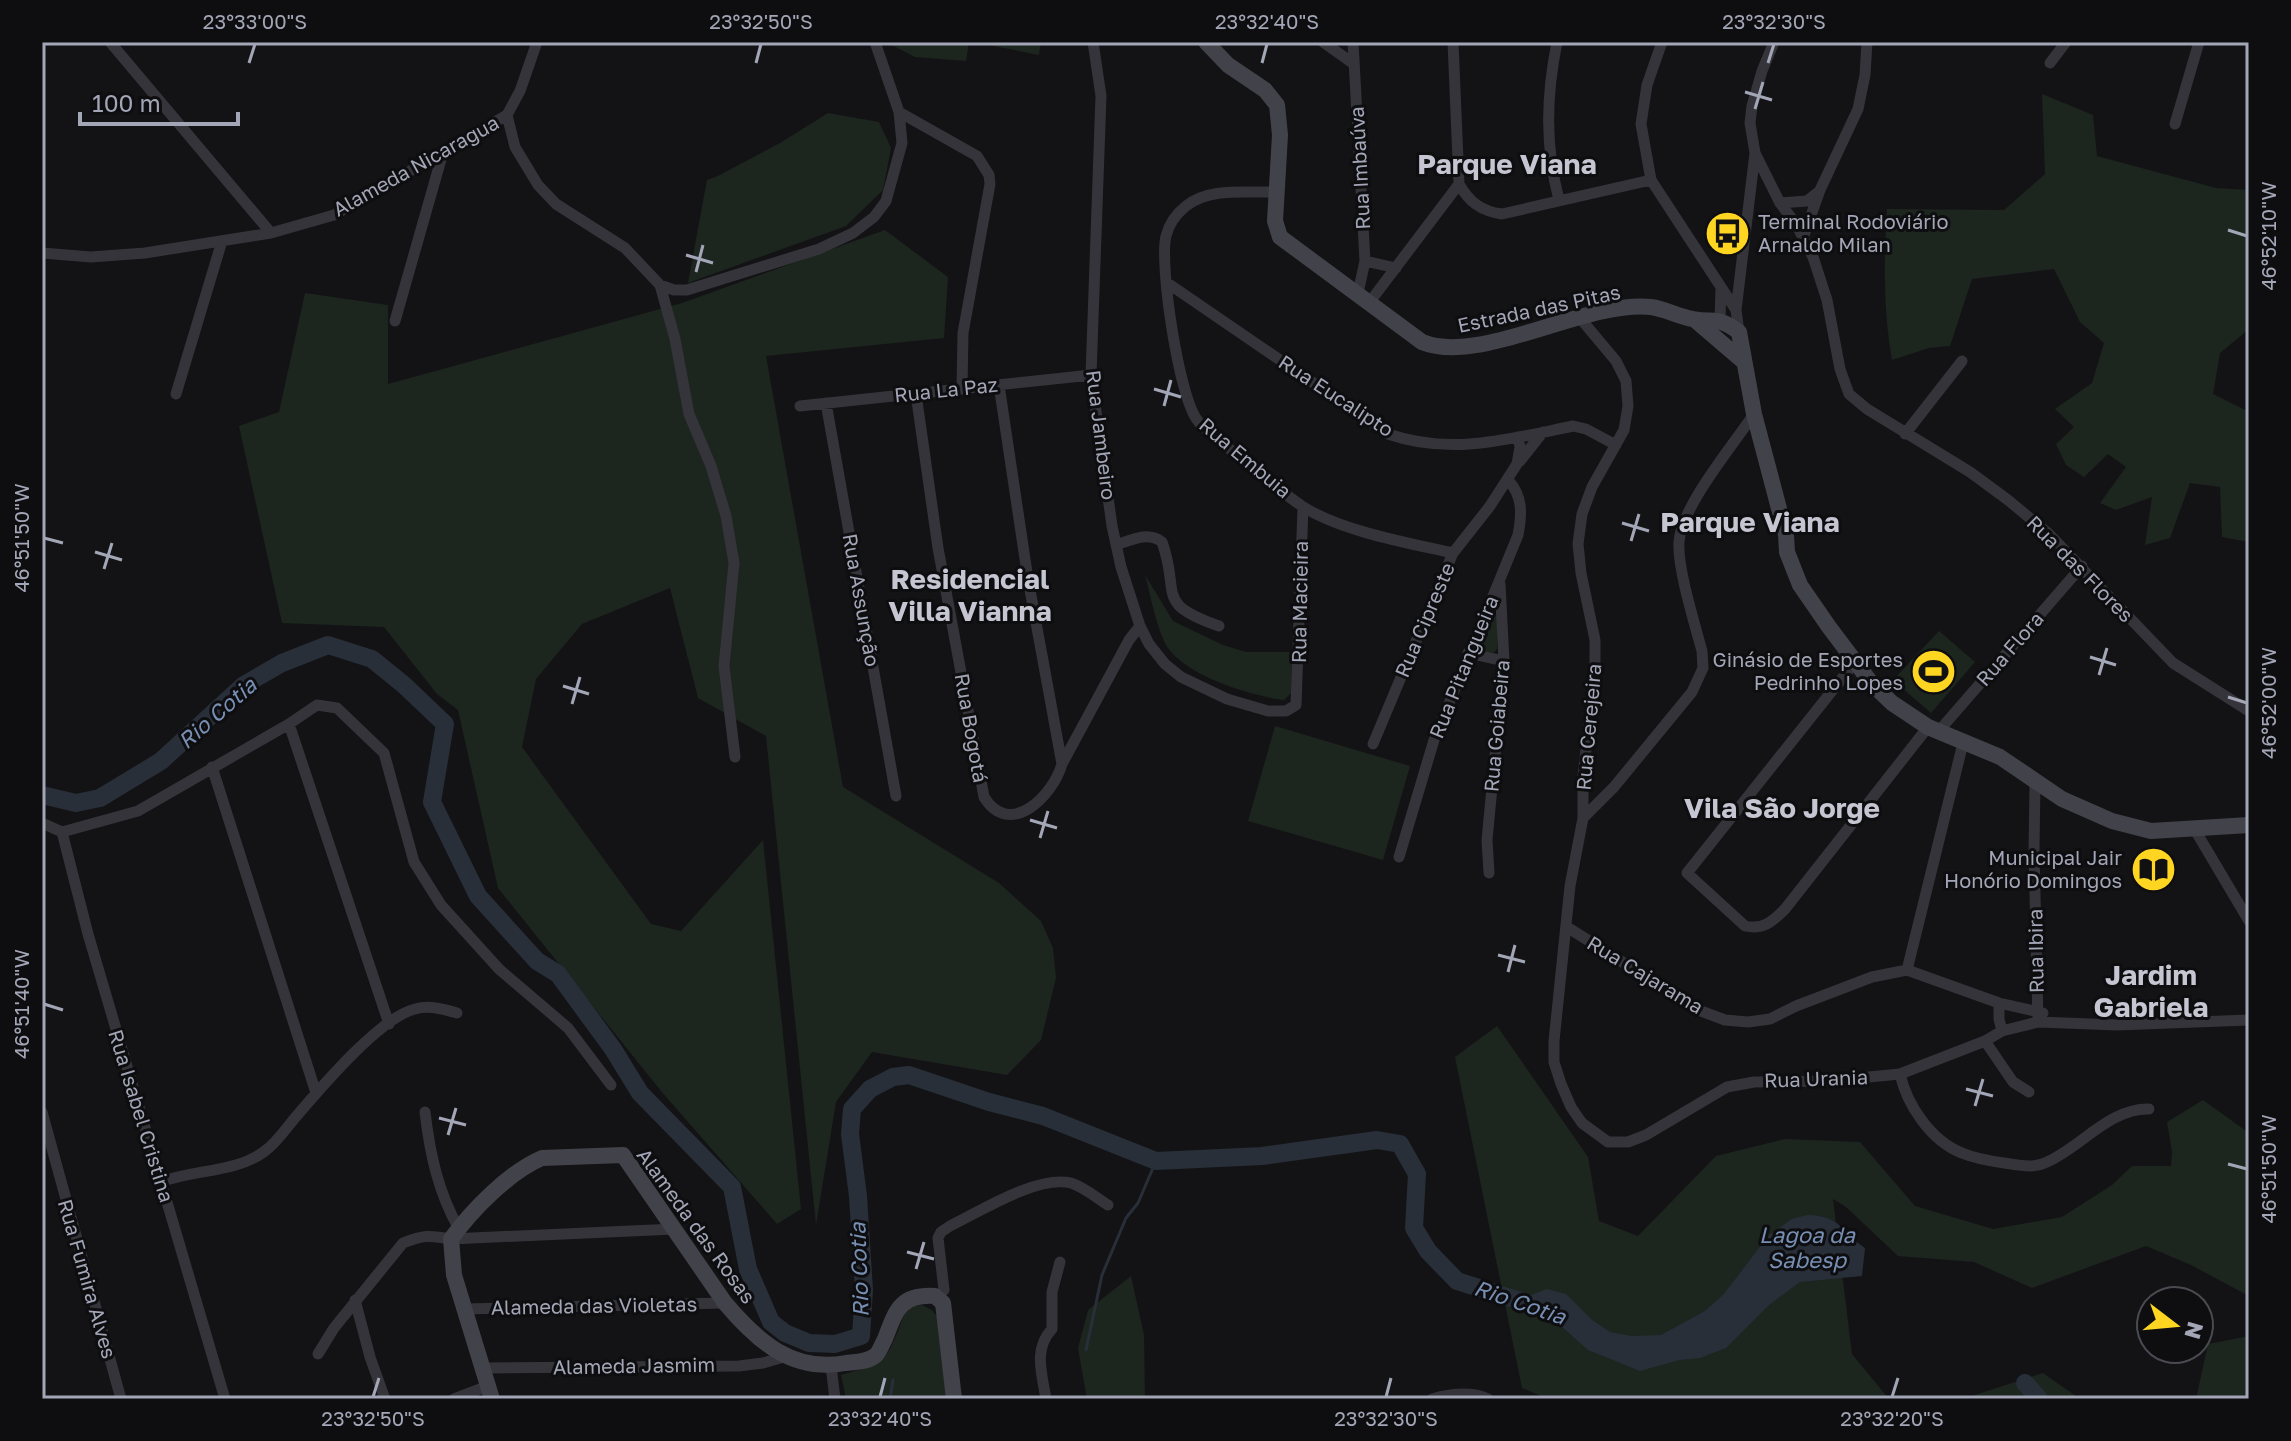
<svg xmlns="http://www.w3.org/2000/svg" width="2291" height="1441" font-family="'Golos Text',sans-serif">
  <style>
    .green { fill: #1d251f }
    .water { fill: #282f39 }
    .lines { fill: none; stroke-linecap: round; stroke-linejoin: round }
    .stream { stroke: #282f39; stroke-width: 3 }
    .river { stroke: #282f39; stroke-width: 18 }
    .street { stroke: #34343a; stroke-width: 11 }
    .secondary { stroke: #42424a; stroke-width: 16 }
    .ticks { fill: none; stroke: #a3a6b6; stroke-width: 3 }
    .labels { text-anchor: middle; stroke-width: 6; stroke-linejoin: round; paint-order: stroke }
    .street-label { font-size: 20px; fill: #a3a6b6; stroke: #0e0e10 }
    .poi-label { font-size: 20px; fill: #a3a6b6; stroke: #0e0e10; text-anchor: end }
    .water-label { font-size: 22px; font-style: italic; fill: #788fb4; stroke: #0e0e10 }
    .district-label { font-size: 28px; font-weight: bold; fill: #c5c6d2; stroke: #0e0e10 }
    .neatline { fill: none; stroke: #a3a6b6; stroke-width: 3 }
    .ticks-label { font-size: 20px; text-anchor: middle; fill: #a3a6b6 }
  </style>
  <rect width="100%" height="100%" fill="#131315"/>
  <path class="green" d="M886 42H969L966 61 915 57Z
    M973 42H1041L1039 55Z
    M2042 94 2093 115 2097 156 2216 188 2249 190V329L2220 353 2213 394 2249 412V542L2222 537 2220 487 2190 483 2170 538 2145 545 2152 497 2116 510 2100 503 2126 467 2108 454 2084 477 2066 465 2056 444 2074 427 2055 409 2092 383 2104 343 2080 322 2054 269 1972 279 1950 346 1929 348 1892 360C1883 308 1884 260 1887 209L2004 210 2045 174Z
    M828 113 879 122 891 148 883 190 846 226 688 283 707 180 718 176 780 143Z
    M885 230 948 277 944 338 766 356 843 787 999 883 1041 921 1053 948 1056 978 1041 1040 1007 1075 872 1052 836 1102 816 1225 766 736 698 698 670 588 582 624 536 679 522 747 651 924 681 931 763 840 801 1209 777 1224 661 1091 498 888 458 710 437 694 384 627 282 623 239 426 279 412 305 293 388 305V384L682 303Z
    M1145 575 1173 621 1223 645 1246 652H1292L1291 693 1284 700C1251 696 1178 674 1164 641 1155 621 1151 597 1145 575Z
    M1496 615 1498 618 1497 649 1494 653 1477 650 1476 647 1492 616Z
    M1939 631 1975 662 1931 713 1893 680Z
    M1275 726 1410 766 1383 860 1248 821Z
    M1497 1026 1588 1157 1599 1221 1638 1236 1716 1156 1785 1139 1860 1142 1915 1206 1993 1229 2062 1217 2112 1185 2132 1166H2171L2172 1152 2167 1122 2203 1100 2249 1133V1306L2247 1295 2191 1265 2146 1246 2032 1288 1974 1262 1898 1256 1846 1207 1833 1199 1852 1354 1889 1399H1548L1522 1388 1455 1057Z
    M1131 1276 1144 1335 1145 1399H1087L1078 1348 1088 1310Z
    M922 1305 932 1310 939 1319 950 1399H846L841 1375C894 1361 886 1357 906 1311L912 1306Z
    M2249 1336V1399H2196L2208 1344Z
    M2043 1373 2080 1399H1962Z"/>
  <path class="water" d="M1807 1215C1842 1216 1840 1231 1865 1248L1862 1276 1800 1282 1769 1305 1726 1348 1700 1358 1679 1360 1640 1371 1588 1350 1552 1318 1518 1300 1547 1289 1566 1294 1592 1320 1610 1332 1631 1336 1661 1335 1705 1311 1724 1294 1769 1235 1792 1219Z"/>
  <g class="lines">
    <path class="stream" d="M1086 1350 1102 1275 1126 1218 1138 1203 1156 1161
      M890 1399 893 1380"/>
    <path class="river" d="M42 795 76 803 100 798 161 761 244 685 282 663 328 645 372 659 404 685 445 724 432 802 478 896 537 961 558 974 613 1049 640 1093 732 1187 748 1269 771 1322 785 1333 809 1343 835 1344 861 1336 864 1290 858 1196 850 1134 852 1109 870 1089 893 1077 909 1075 989 1102 1043 1116 1156 1161 1262 1156 1377 1140 1400 1144 1417 1174 1414 1228 1428 1251 1457 1281 1542 1308
      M2025 1383 2039 1399"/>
    <path class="street" d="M110 42 271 233
      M537 42 520 91 507 115 515 147 538 185 556 204 625 248 660 285 675 339 689 414 711 466 726 516 734 563 724 666 735 757
      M1093 42 1101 96 1091 375 1112 526 1121 567 1140 626 1149 644 1165 664 1181 677 1227 699 1268 711H1286L1296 705 1303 507
      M1323 42 1354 64
      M1353 42 1365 261 1358 293
      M1453 42 1459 184C1469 202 1481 211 1502 214L1651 180
      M1557 42C1546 97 1545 146 1559 200
      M1662 42 1647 85 1641 124 1651 180 1736 310 1739 332
      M2050 63 2066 42
      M899 112 977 156 989 175 990 184 963 333 962 389
      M2175 124 2199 42
      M1755 153 1780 203 1796 224 1813 257 1827 300 1840 369 1849 394 1867 409 1970 472 2008 500 2049 534 2173 663 2249 711
      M1275 192C1246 193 1210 187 1186 206 1176 214 1169 224 1166 236 1159 264 1179 399 1198 421 1210 436 1229 448 1244 460 1263 475 1282 493 1302 506 1340 531 1408 543 1453 553
      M1780 203 1807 201 1817 193
      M1803 238 1820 190 1858 109 1865 75 1867 42
      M42 253 91 257 145 253 271 233 334 215 507 115
      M1365 261 1396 268
      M1166 282 1388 434C1452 456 1509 439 1573 426L1586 429 1616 445
      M660 285 674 290H687L819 249 853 233 874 217 886 201 902 143 899 112 875 42
      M1369 303 1459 184
      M1736 310 1755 153 1750 123 1752 106 1762 71 1774 42
      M1580 318 1616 361 1626 381 1628 406 1624 430 1592 487 1582 514 1578 544 1581 573 1595 640V671L1583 776V818L1570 886 1554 1041V1062L1561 1084 1571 1107 1582 1123 1608 1142H1628L1646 1135 1727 1087 1754 1082 1828 1081 1900 1074 1985 1041 2002 1031 2038 1022 2117 1025 2249 1020
      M1720 319 1721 288
      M395 321 444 149
      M999 385 1028 579 1062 764
      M176 394 222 241
      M916 394 938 548 984 797C1010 839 1053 796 1062 764L1129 640 1140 626
      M826 403 896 796
      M800 406 1091 375
      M1905 434 1962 361
      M1520 461 1543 432
      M1116 545C1131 540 1148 531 1162 542 1181 594 1153 603 1219 626
      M1468 653 1504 661
      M1855 662 1687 873 1745 926C1763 930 1772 922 1785 909L1928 727
      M289 724 389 1024
      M1938 732 2082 566
      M1373 744 1453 553 1490 506 1517 464 1520 447 1518 437
      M212 767 316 1093
      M2035 783 2034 850 2038 1022
      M1583 818 1614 787 1692 692 1703 668 1702 651C1695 625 1677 567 1679 542 1681 507 1733 445 1754 414
      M42 823 62 832
      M2195 830 2249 921
      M62 832 138 811 289 724 317 705 337 708 384 753 414 862 441 905 499 969 568 1028 611 1085
      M62 832 88 934 225 1399
      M1399 857 1434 740 1518 535C1522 514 1523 496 1508 480
      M1489 873 1487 840 1504 661 1500 584
      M1567 927 1698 1010 1725 1020 1748 1022 1770 1019 1796 1006 1872 977 1907 970
      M1907 970 1963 743
      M1907 970 1999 1003 2043 1013
      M1999 1003V1019L2002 1031
      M1985 1041 2013 1082 2029 1092
      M1900 1074C1907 1105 1931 1141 1962 1153 1976 1159 1990 1161 2004 1163 2018 1165 2034 1169 2047 1162 2081 1147 2110 1108 2149 1109
      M42 1112 121 1399
      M425 1112C430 1154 438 1192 459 1229
      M161 1182C195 1169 236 1173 265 1151 276 1143 285 1130 294 1119 318 1091 380 1017 415 1009 429 1005 443 1009 457 1013
      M944 1290 938 1238 941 1232 950 1226C981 1211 1037 1175 1071 1183 1084 1187 1097 1198 1108 1205
      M355 1300 370 1357 385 1399
      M463 1309 725 1303
      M318 1354 334 1328 403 1243C423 1235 430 1235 451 1239L675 1229
      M831 1366 835 1399
      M483 1368 739 1366 763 1363 784 1357
      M454 1399 488 1386
      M1046 1399C1042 1374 1033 1349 1052 1329V1292L1060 1262
      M1432 1399C1450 1394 1471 1391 1488 1399"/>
    <path class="secondary" d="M1206 42 1228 65 1265 90 1277 105 1280 135 1275 221 1280 237 1422 342C1481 366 1584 300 1651 307 1666 309 1679 317 1693 319 1715 323 1718 316 1739 332L1754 414 1786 535 1787 552 1800 585 1829 627 1872 684 1892 703 1928 727 2000 757 2062 799 2112 821 2151 831 2249 825
      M1695 320 1744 362
      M492 1399 454 1275 451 1239C471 1211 509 1172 542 1158L623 1155 725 1303C758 1342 793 1373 846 1363 855 1362 869 1362 876 1355 880 1351 882 1344 885 1339 896 1310 900 1294 935 1296L943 1303 954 1399"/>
  </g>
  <path class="ticks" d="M249 63 255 44M756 63 761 44M1262 63 1267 44M1768 63 1774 44M1745 92 1772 100M1755 109 1763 82M2228 230 2247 236M686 255 713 263M696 272 703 245M1154 389 1181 397M1164 406 1171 380M1622 523 1649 531M44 538 63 543M1631 541 1639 514M95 552 122 560M104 569 112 543M2090 657 2116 665M2099 675 2107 648M563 686 589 694M2228 697 2247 703M572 704 580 677M1030 820 1057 828M1040 838 1048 811M1498 955 1525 962M1508 972 1515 945M44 1004 63 1010M1966 1089 1993 1096M1975 1106 1983 1079M439 1118 466 1125M448 1135 456 1108M2228 1164 2247 1169M907 1252 934 1259M916 1269 924 1242M373 1397 379 1378M880 1397 885 1378M1386 1397 1391 1378M1892 1397 1898 1378"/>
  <defs>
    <symbol id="bus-disc" viewBox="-11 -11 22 22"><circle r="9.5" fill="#fed622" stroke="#0e0e10"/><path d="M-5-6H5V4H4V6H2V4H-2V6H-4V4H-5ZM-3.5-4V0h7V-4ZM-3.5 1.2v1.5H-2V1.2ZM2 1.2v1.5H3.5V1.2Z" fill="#111"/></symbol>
    <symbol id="stadium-disc" viewBox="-11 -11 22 22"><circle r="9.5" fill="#fed622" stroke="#0e0e10"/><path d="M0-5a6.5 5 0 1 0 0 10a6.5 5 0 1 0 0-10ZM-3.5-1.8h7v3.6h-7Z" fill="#111"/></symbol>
    <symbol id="library-disc" viewBox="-11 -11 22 22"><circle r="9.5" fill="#fed622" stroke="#0e0e10"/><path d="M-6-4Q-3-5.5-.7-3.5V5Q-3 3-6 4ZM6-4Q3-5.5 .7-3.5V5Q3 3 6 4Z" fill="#111"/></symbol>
  </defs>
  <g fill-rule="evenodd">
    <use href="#bus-disc" x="1702" y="208" width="51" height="51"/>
    <use href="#stadium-disc" x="1908" y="646" width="51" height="51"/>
    <use href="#library-disc" x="2128" y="844" width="51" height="51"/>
  </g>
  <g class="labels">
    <g class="street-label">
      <text transform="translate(416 166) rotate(-29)" y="7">Alameda Nicaragua</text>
      <text transform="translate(1360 168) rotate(-93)" y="7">Rua Imbaúva</text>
      <text transform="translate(1539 309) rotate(-12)" y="7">Estrada das Pitas</text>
      <text transform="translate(946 390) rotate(-6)" y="7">Rua La Paz</text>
      <text transform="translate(1336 396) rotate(33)" y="7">Rua Eucalipto</text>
      <text transform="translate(1101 435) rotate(83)" y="7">Rua Jambeiro</text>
      <text transform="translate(1245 458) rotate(40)" y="7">Rua Embuia</text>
      <text transform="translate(2080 569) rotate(45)" y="7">Rua das Flores</text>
      <text transform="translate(861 600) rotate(80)" y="7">Rua Assunção</text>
      <text transform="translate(1300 602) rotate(-89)" y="7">Rua Macieira</text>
      <text transform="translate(1425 620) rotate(-67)" y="7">Rua Cipreste</text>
      <text transform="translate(2010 649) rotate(-49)" y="7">Rua Flora</text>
      <text transform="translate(1464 667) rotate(-68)" y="7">Rua Pitangueira</text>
      <text transform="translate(1497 726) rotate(-85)" y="7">Rua Goiabeira</text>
      <text transform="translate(1589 727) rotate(-85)" y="7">Rua Cerejeira</text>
      <text transform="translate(971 728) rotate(80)" y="7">Rua Bogotá</text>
      <text transform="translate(2036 951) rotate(-91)" y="7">Rua Ibira</text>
      <text transform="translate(1645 975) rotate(31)" y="7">Rua Cajarama</text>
      <text transform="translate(1816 1079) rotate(-2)" y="7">Rua Urania</text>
      <text transform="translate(141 1116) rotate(73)" y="7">Rua Isabel Cristina</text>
      <text transform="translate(696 1226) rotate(54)" y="7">Alameda das Rosas</text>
      <text transform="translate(87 1279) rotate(74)" y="7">Rua Fumira Alves</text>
      <text transform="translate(594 1306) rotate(-1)" y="7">Alameda das Violetas</text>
      <text transform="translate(634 1366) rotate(-1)" y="7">Alameda Jasmim</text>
    </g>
    <g class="poi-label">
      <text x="1758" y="229" text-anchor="start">Terminal Rodoviário<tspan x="1758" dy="23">Arnaldo Milan</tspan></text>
      <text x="1903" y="667">Ginásio de Esportes<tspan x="1903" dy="23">Pedrinho Lopes</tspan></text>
      <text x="2122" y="865">Municipal Jair<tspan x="2122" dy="23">Honório Domingos</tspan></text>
    </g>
    <g class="water-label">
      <text transform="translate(217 713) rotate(-41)" y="8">Rio Cotia</text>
      <text x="1807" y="1243">Lagoa da<tspan x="1807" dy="25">Sabesp</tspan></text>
      <text transform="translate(859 1270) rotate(-92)" y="8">Rio Cotia</text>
      <text transform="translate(1520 1302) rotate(19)" y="8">Rio Cotia</text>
    </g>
    <g class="district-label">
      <text x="1507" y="174">Parque Viana</text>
      <text x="1750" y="532">Parque Viana</text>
      <text x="970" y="589">Residencial<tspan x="970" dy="32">Villa Vianna</tspan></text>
      <text x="1782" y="818">Vila São Jorge</text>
      <text x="2151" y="985">Jardim<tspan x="2151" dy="32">Gabriela</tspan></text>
    </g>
  </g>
  <rect width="2291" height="1441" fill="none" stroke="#0e0e10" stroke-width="88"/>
  <g transform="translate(2175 1325) rotate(106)"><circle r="38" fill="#0e0e10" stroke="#4a4b52" stroke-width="2"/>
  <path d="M0-6L14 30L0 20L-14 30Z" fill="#fed622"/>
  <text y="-12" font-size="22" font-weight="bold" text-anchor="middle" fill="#a3a6b6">N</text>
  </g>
  <path d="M80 112v12h158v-12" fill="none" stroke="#a3a6b6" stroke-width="4"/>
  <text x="92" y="112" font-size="24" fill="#a3a6b6" stroke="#0e0e10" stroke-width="6" paint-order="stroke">100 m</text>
  <rect x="44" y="44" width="2203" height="1353" class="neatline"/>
  <g class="ticks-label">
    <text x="255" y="29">23°33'00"S</text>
    <text x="761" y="29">23°32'50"S</text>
    <text x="1267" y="29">23°32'40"S</text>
    <text x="1774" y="29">23°32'30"S</text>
    <text transform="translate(2269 236) rotate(-90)" y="7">46°52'10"W</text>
    <text transform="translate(22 538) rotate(-90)" y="7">46°51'50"W</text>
    <text transform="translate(2269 703) rotate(-90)" y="7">46°52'00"W</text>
    <text transform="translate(22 1004) rotate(-90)" y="7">46°51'40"W</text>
    <text transform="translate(2269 1169) rotate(-90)" y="7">46°51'50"W</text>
    <text x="373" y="1426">23°32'50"S</text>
    <text x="880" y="1426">23°32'40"S</text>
    <text x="1386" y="1426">23°32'30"S</text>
    <text x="1892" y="1426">23°32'20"S</text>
  </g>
</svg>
